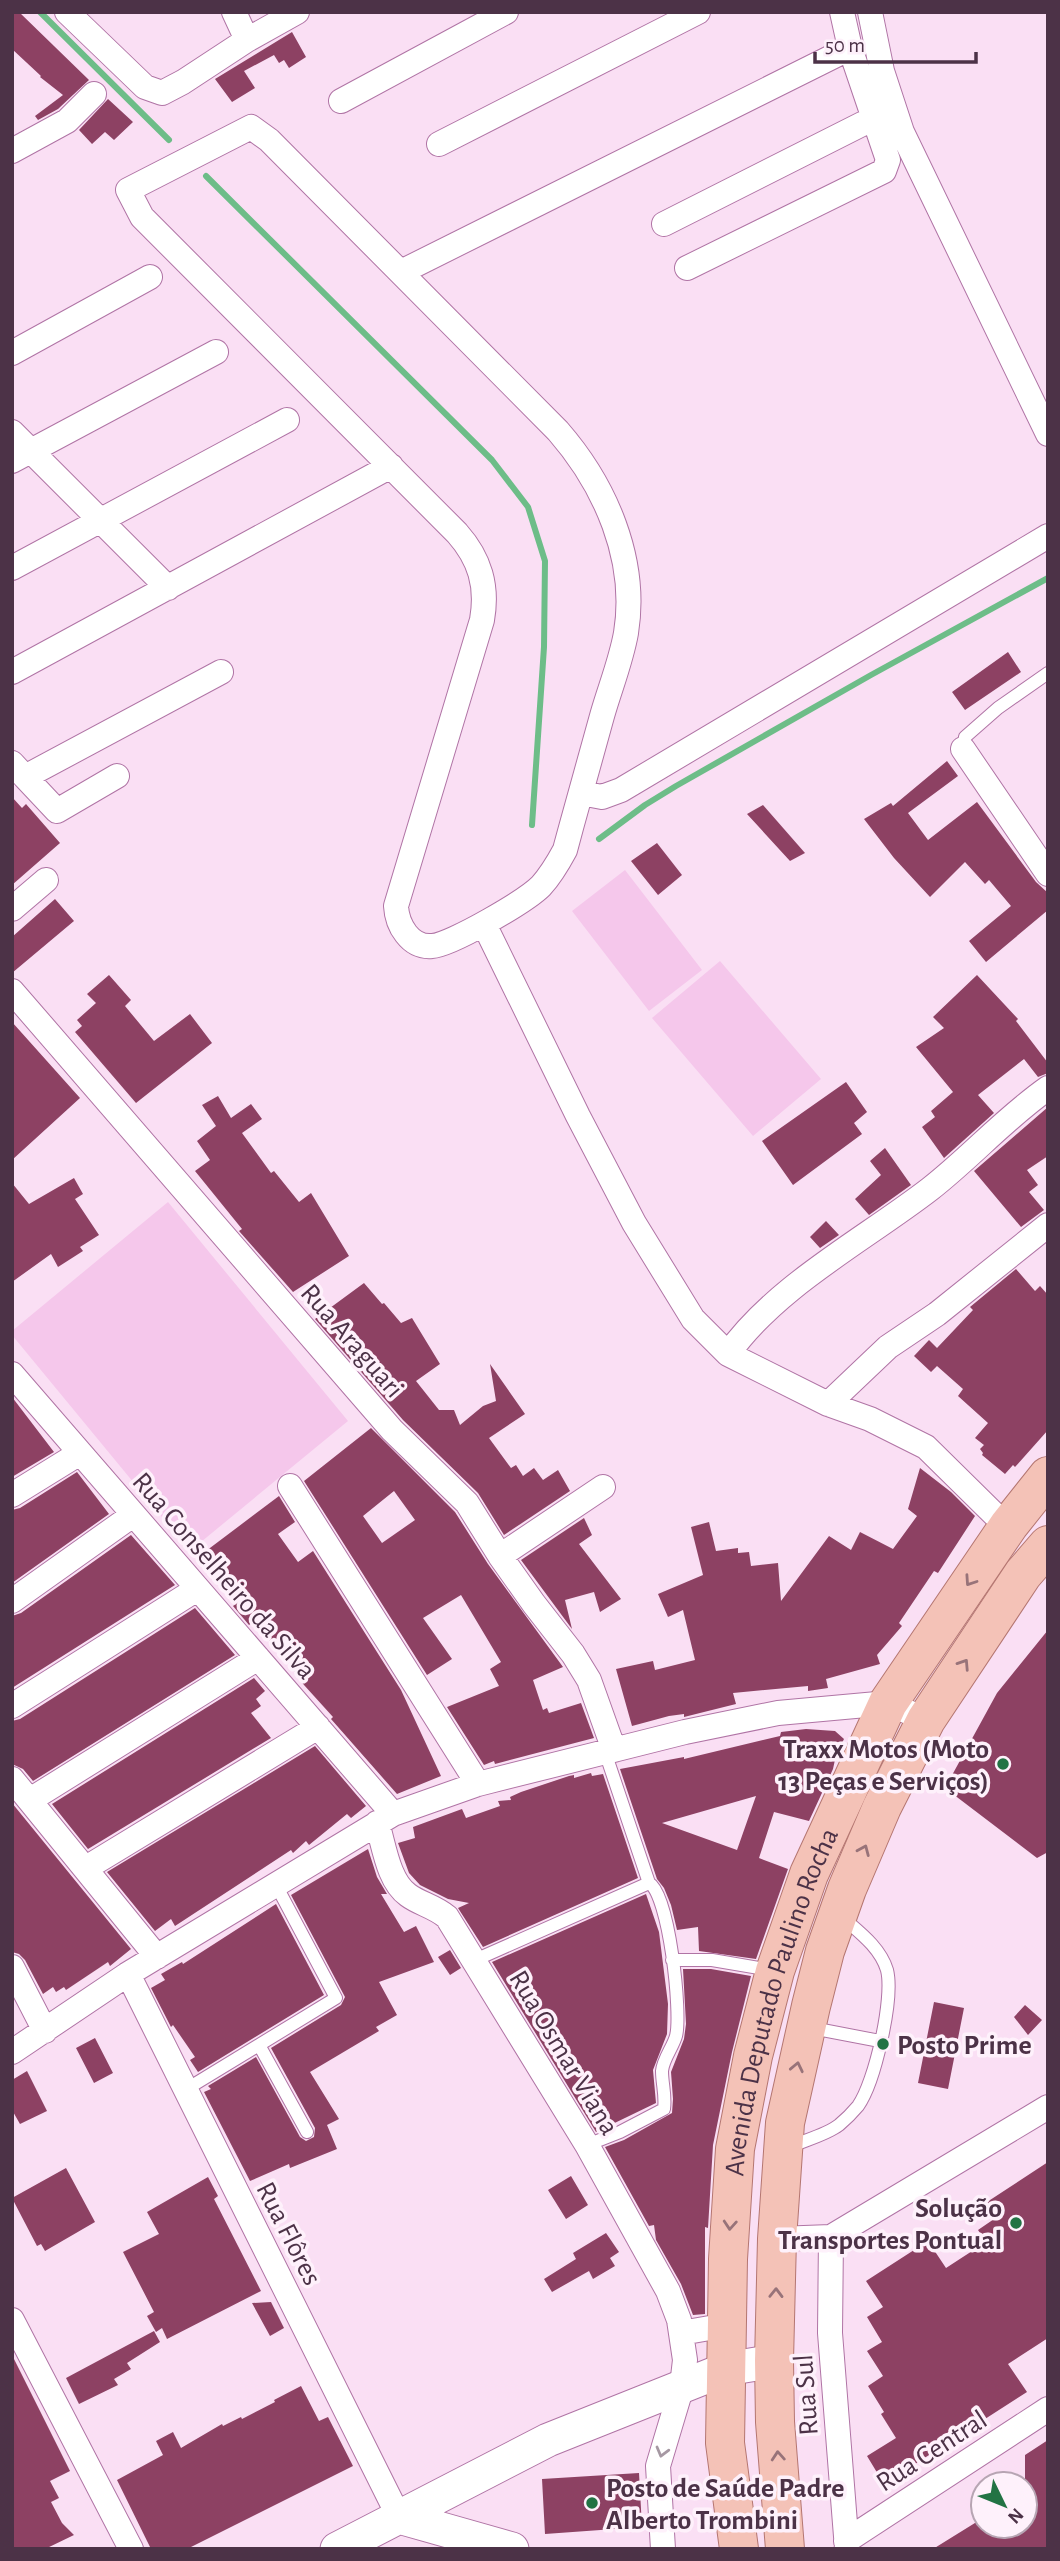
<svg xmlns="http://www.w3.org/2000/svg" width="1060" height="2561" font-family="'Alegreya Sans',sans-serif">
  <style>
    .green { fill: #f5c7eb }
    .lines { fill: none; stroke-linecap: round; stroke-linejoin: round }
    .stream { stroke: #6dbd88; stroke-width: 6 }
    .building { fill: #8d4163; fill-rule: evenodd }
    .lane-casing { stroke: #b074a5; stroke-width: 14 }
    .street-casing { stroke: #b074a5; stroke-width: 26 }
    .secondary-casing { stroke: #b074a5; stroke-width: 35 }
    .primary-casing { stroke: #b47671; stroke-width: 40 }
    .lane { stroke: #fff; stroke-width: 12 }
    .street { stroke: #fff; stroke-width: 24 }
    .secondary { stroke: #fff; stroke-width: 33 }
    .primary { stroke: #f4c2b7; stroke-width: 38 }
    .oneway { stroke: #987379 }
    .oneway2 { stroke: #a698a3 }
    .poi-dot { fill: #227344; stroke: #fef1fb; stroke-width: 2.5 }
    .labels { text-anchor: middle; stroke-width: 7; stroke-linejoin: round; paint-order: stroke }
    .street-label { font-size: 28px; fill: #4c3247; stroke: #fef1fb }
    .poi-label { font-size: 28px; font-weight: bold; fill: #4c3247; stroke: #fef1fb; text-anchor: end }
  </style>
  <rect width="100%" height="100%" fill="#fadff4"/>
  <path class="green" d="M625 870 702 970 649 1011 572 911Z
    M720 961 821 1079 753 1136 652 1018Z
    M168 1202 348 1421 190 1551 12 1335V1331Z"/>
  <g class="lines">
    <path class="stream" d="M40 12 169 140
      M206 176 492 460 528 507 545 561 544 647 532 825
      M599 839 645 805 676 786 871 675 1048 578"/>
  </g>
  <path class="building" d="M12 12H19L89 80 58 109 38 120 35 116 63 95 40 77 41 76 12 49Z
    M292 32 306 57 289 68 284 60 279 63 274 55 244 71 255 88 232 102 215 79Z
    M108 99 133 122 114 140 105 132 92 144 79 130Z
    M1008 652 1021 672 965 710 952 692Z
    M947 761 958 776 908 813 928 840 977 802 1036 882 1048 893V910L986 962 969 941 1011 906 989 880 985 884 965 862 930 897 894 858 864 819 891 803 893 806Z
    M12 797 22 808 26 804 60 843 12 885Z
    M763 805 805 853 790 861 747 814Z
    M657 843 682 875 658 895 631 861Z
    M55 899 74 921 12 973V937Z
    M109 975 131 1000 125 1006 154 1041 190 1014 212 1043 136 1103 75 1032 82 1026 77 1020 96 1003 87 994Z
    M977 975 1018 1019 1016 1021 1048 1063V1073L1038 1077 1024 1059 978 1095 994 1113 944 1158 922 1127 935 1117 931 1111 953 1092 916 1047 944 1028 933 1017Z
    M12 1022 80 1098 12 1160Z
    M846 1082 867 1112 854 1123 862 1134 793 1185 762 1141Z
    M218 1096 231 1118 251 1104 262 1119 242 1133 271 1173 274 1171 299 1202 311 1193 349 1256 293 1292 239 1231 242 1229 195 1171 210 1160 197 1141 216 1126 202 1105Z
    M1048 1107V1156L1027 1170 1038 1185 1029 1192 1044 1210 1021 1227 974 1171Z
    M885 1148 911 1185 869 1215 855 1199 881 1175 870 1161Z
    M74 1178 83 1194 75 1199 99 1235 80 1247 83 1251 58 1267 51 1254 12 1282V1183L29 1204Z
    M826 1221 839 1235 820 1248 810 1237Z
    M1016 1269 1035 1291 1040 1286 1048 1295V1430L1015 1467 1013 1465 1005 1474 982 1455 983 1453 980 1449 984 1445 975 1438 988 1423 958 1396 963 1389 937 1366 931 1372 914 1356 929 1340 937 1348 973 1310 970 1307Z
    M364 1283 382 1304 384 1303 401 1323 412 1318 440 1364 416 1381 439 1410H454L460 1425 483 1406 496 1401 490 1364 525 1414 489 1438 511 1468 516 1465 523 1476 534 1468 543 1480 558 1470 570 1491 504 1535 478 1493 403 1420 315 1319Z
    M12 1397 54 1452 12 1477Z
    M371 1428 455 1512 488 1564 563 1667 533 1680 543 1710 547 1708 549 1713 581 1703 594 1738 495 1764 494 1761 484 1765 447 1707 499 1686 490 1669 501 1662 461 1595 423 1618 452 1659 427 1675 304 1481ZM394 1491 415 1520 382 1543 363 1516Z
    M920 1468 951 1492 975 1516 938 1573 934 1571 899 1623 902 1626 877 1655 880 1664 826 1679 828 1688 808 1691V1686L733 1693 736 1704 684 1717V1714L669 1716 632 1726 616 1669 653 1661 655 1670 695 1660 683 1610 668 1617 658 1594 703 1575 691 1527 709 1522 716 1551 738 1548V1553L749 1552 751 1566 778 1563 781 1601 829 1536 851 1550 860 1532 893 1549 917 1516 908 1509Z
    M77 1472 109 1514 12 1583V1510L20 1508Z
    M279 1496 295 1522 278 1534 298 1562 313 1551 401 1690 441 1776 397 1794 331 1719 333 1717 304 1685 280 1651 252 1623 249 1625 233 1606 236 1604 198 1557Z
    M584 1518 592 1535 579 1544 621 1599 600 1612 594 1592 565 1600 572 1629 521 1560Z
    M131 1535 175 1585 12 1688V1616L21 1613Z
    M195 1608 235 1655 33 1781 23 1769 12 1764V1721L20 1719Z
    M1048 1630V1852L1037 1858 945 1788 997 1693Z
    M254 1678 265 1691 256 1699 261 1706 251 1713 271 1738 88 1849 52 1804Z
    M806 1729 835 1731 844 1739 836 1755 833 1769 809 1821 774 1812 759 1858 788 1869 756 1959 699 1951 698 1927 677 1930 671 1905 664 1888 657 1879 620 1769 684 1757V1759L780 1736 781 1732ZM756 1796 737 1850 662 1823Z
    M315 1746 366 1806 351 1818 347 1814 309 1845 306 1841 293 1853 291 1850 175 1926 171 1919 155 1931 107 1872Z
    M591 1773 592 1776 603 1774 638 1878 483 1947 458 1908 469 1903 448 1899 420 1885 409 1873 398 1843 415 1838 413 1827 462 1809 466 1818 500 1806 498 1801 511 1800 510 1797 521 1792 569 1776 574 1775V1778Z
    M12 1803 131 1949 110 1966 108 1962 66 1990 64 1987 56 1992 53 1987 43 1994 25 1960 19 1954 12 1952Z
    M368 1849 377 1877 387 1894H381L404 1932 416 1926 434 1962 379 1982 397 2015 376 2027 379 2031 310 2072 339 2119 327 2125 337 2149 290 2168 289 2164 250 2181 204 2092 211 2089 208 2086 256 2057 300 2137 306 2141 314 2137 315 2128 271 2048 341 2005 345 1997 291 1895Z
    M646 1894 659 1932 668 2004 667 2034 653 2070 656 2103 596 2132 492 1962Z
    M276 1904 324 1995 198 2072 190 2060 195 2057 173 2025 171 2027 151 1988 165 1980 161 1974 182 1962 183 1964Z
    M450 1950 461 1968 450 1975 438 1957Z
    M683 1969H711L751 1976 732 2052 713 2145 708 2228 705 2227V2314L693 2315 681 2284 656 2240 654 2225 649 2226 605 2147 624 2140 672 2113 673 2099 671 2072 684 2039 686 2024Z
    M934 2002 964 2008 948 2089 918 2083Z
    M1025 2005 1042 2020 1028 2035 1014 2017Z
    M95 2038 113 2073 94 2083 76 2048Z
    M27 2071 47 2111 20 2124 12 2110V2080Z
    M1048 2162V2338L1008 2364 1027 2392 884 2484 867 2456 896 2438 881 2414 884 2412 868 2386 883 2376 867 2351 882 2342 867 2317 883 2307 866 2281 928 2241 946 2268 986 2242 978 2230 997 2217 987 2202Z
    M66 2168 95 2222 45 2251 41 2244 37 2246 12 2198Z
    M571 2176 588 2205 566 2219 548 2190Z
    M208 2177 218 2196 214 2199 261 2291 167 2339 162 2328 156 2332 147 2316 154 2312 123 2252 159 2234 147 2212Z
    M606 2233 619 2252 610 2258 615 2266 593 2279 589 2271 552 2292 544 2279 576 2259 573 2253Z
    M271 2302 284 2328 270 2336 252 2303Z
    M154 2331 160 2342 127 2363 131 2369 114 2379 118 2385 79 2404 66 2378Z
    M12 2355 70 2471 50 2481 59 2498 51 2502 62 2523 74 2535 45 2549H12Z
    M301 2386 319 2421 328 2417 353 2466 187 2549H151L117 2480 163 2455 156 2441 173 2432 181 2448 222 2424 223 2426 241 2417 242 2419 275 2402 274 2400Z
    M1048 2440V2549H933L983 2518V2526H1025V2455Z
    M639 2473 642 2527 545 2534 542 2479Z"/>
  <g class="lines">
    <defs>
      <path id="lane" d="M963 749 965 737 998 708 1048 673
        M475 1960 649 1883
        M672 1960H712L771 1970
        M812 2028 880 2041
        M259 2045 307 2132
        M185 2090 336 1998 276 1885
        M587 2145 620 2132 664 2109C666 2096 662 2084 662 2071 663 2059 673 2047 676 2036 682 2013 669 1894 649 1883L605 1752
        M789 2147C805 2140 826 2135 839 2125 845 2120 853 2112 858 2106 875 2082 894 1998 887 1970 880 1947 859 1932 842 1917"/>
      <path id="street" d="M67 12 145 87 162 93 183 82 247 40 297 12
        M234 12 247 40
        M870 12 882 71 902 132 1048 434
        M341 101 506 12
        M251 127 269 140 558 431C605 485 638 559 626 633 621 661 610 688 602 716 590 760 577 805 565 850 558 863 551 875 541 886 526 901 451 945 432 946 410 948 397 925 396 906L482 620C488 586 480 559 457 533L142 217 128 190Z
        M439 144 698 12
        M12 151 67 121 94 94
        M664 224 874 118
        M687 268 884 171 888 160 850 48 842 12
        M401 272 850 48
        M12 353 150 277
        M12 432 168 588
        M12 461 216 352
        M12 568 287 420
        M12 672 391 466
        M963 749 1048 874
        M12 763 25 777 221 672
        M25 777 57 811 117 776
        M581 793 602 797 621 790 1048 536
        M12 909 46 880
        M484 924 578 1116 634 1223 693 1319 728 1354 828 1404 870 1419 926 1447 994 1514 1009 1525
        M12 991 392 1430 467 1503 500 1556 534 1604 573 1654 589 1680 614 1750
        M728 1354C776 1286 864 1240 930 1189 971 1157 1005 1118 1048 1088
        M12 1374 393 1814
        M828 1404 888 1347 937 1314 1048 1225
        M290 1486 478 1784
        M12 1495 80 1453
        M500 1556 603 1487
        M12 1601 133 1515
        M12 1706 197 1589
        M12 1779 157 1957
        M30 1800 258 1658
        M377 1823C384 1845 388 1881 408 1895 420 1904 434 1906 447 1917L587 2145 668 2291 679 2320 685 2360 682 2386 658 2466 663 2549
        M86 1868 318 1727
        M12 1967 45 2031
        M128 1974 399 2517
        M12 2052 128 1974 393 1814 478 1784 685 1732 778 1713 888 1703 926 1720
        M831 2237 830 2333 847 2549
        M777 2239 831 2237 1048 2107
        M12 2320 131 2549
        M681 2333 727 2325
        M846 2541 1048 2409"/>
      <path id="secondary" d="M399 2517 512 2549
        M337 2549 548 2440 726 2369 774 2361"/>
      <g id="primary">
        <path id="s1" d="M739 2549 725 2443 728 2259 735 2149 753 2056 775 1971 809 1874 888 1703 1009 1525 1048 1476"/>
        <path d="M785 2549 775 2422 774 2361 777 2239 785 2123 811 2006 825 1951 847 1889 882 1807 926 1720 1023 1574 1048 1545"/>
      </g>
    </defs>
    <use href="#lane" class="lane-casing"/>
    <use href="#street" class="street-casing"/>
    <use href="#secondary" class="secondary-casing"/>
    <use href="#primary" class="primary-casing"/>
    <use href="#lane" class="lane"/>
    <use href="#street" class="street"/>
    <use href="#secondary" class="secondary"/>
    <use href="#primary" class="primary"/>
  </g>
  <defs><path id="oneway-chevron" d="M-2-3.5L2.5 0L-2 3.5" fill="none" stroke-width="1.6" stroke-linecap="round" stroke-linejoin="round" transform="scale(1.75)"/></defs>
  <g class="oneway">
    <use href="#oneway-chevron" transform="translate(970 1581) rotate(124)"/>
    <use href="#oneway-chevron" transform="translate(964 1664) rotate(-57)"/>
    <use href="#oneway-chevron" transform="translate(864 1850) rotate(-67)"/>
    <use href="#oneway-chevron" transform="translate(797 2067) rotate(-78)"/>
    <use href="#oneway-chevron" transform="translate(730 2225) rotate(94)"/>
    <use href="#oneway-chevron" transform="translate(776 2293) rotate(-89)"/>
    <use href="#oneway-chevron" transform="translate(778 2456) rotate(-94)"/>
  </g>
  <use class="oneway2" href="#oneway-chevron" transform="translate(662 2452) rotate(105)"/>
  <g class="poi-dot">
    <circle cx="1003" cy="1764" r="7"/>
    <circle cx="883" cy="2044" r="7"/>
    <circle cx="1016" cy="2223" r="7"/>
    <circle cx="592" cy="2503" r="7"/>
  </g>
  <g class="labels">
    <g class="street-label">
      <text transform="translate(353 1340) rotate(49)" y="10">Rua Araguari</text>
      <text transform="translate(225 1575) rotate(49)" y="10">Rua Conselheiro da Silva</text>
      <text dy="10" stroke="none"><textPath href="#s1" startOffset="555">Avenida Deputado Paulino Rocha</textPath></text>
      <text transform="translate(565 2052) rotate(59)" y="10">Rua Osmar Viana</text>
      <text transform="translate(290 2233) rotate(63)" y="10">Rua Flôres</text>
      <text transform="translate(805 2395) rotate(-94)" y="10">Rua Sul</text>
      <text transform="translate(931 2450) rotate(-33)" y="10">Rua Central</text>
    </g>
    <g class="poi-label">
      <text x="989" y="1758">Traxx Motos (Moto<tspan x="989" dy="32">13 Peças e Serviços)</tspan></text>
      <text x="897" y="2054" text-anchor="start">Posto Prime</text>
      <text x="1002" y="2217">Solução<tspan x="1002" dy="32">Transportes Pontual</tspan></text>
      <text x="606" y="2497" text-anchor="start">Posto de Saúde Padre<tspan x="606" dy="32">Alberto Trombini</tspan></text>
    </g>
  </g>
  <rect width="1060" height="2561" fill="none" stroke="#4c3247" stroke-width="28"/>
  <g transform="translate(1004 2505) rotate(133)"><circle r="33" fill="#fef1fb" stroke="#b7a5b3" stroke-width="2"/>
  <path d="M0-5L12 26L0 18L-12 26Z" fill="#227344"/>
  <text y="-10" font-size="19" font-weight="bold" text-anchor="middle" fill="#4c3247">N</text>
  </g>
  <path d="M815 52v10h161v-10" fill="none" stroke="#4c3247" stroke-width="3.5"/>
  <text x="825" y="52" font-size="21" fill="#4c3247" stroke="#fef1fb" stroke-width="5" paint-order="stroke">50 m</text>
</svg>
